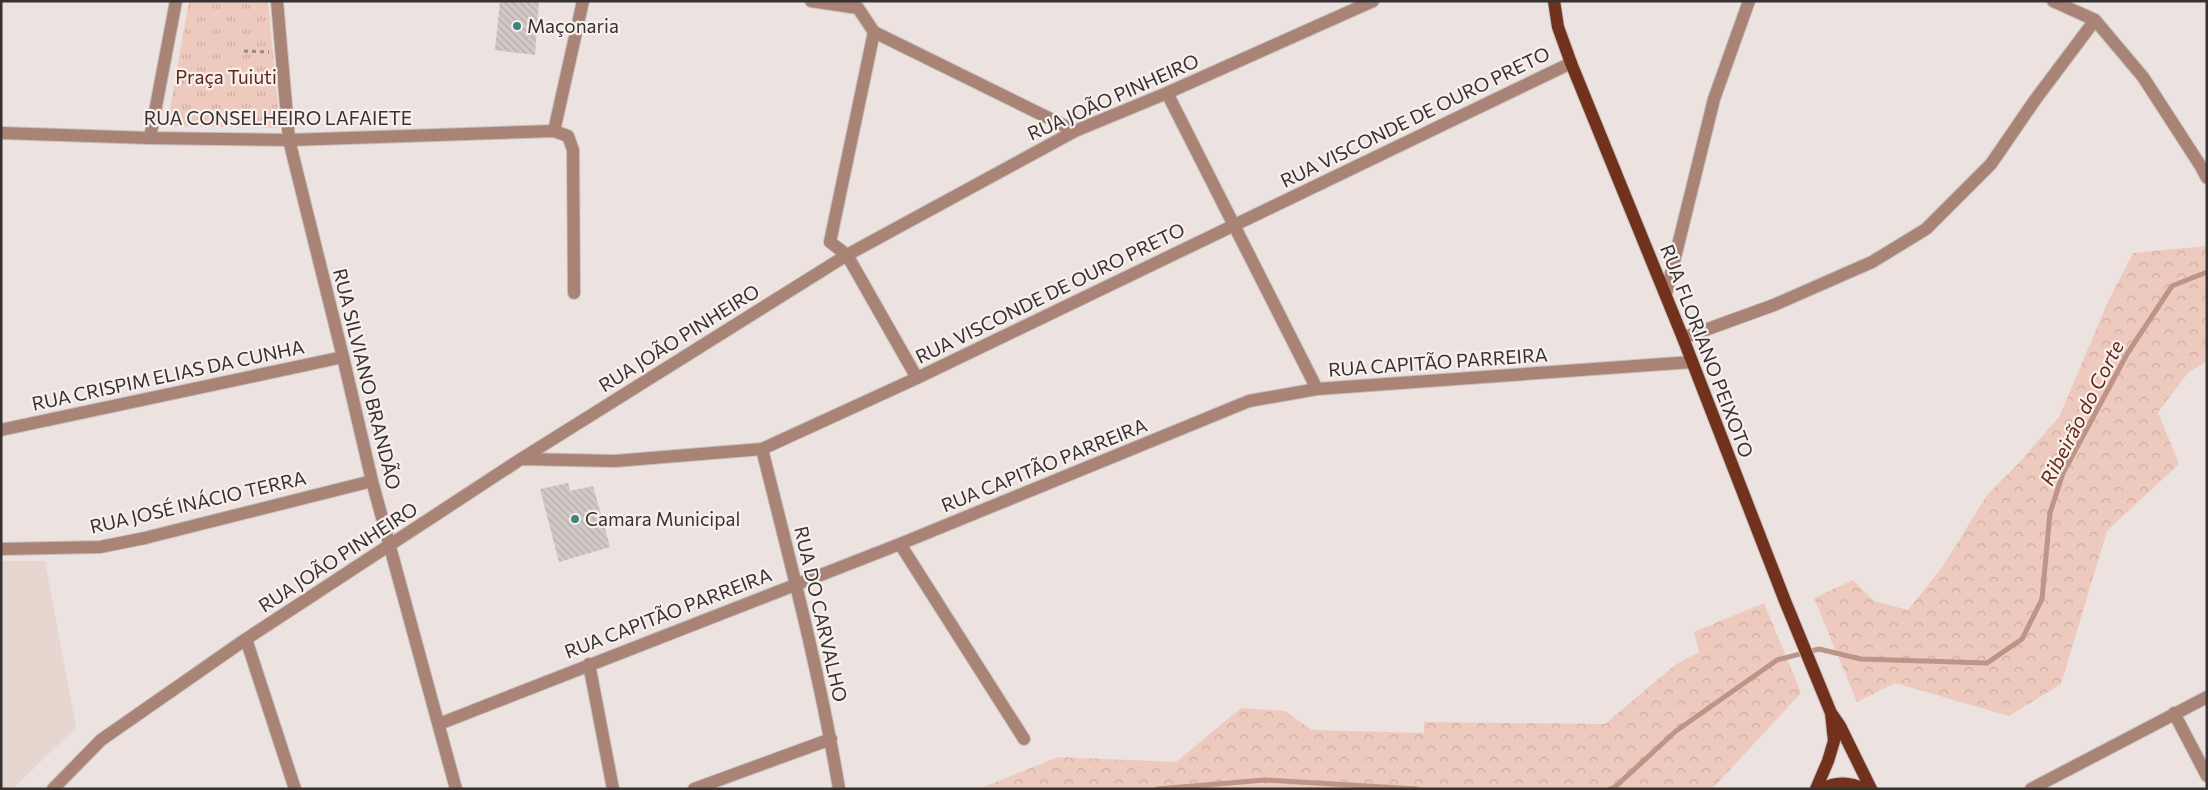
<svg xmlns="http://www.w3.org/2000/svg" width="2208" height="790" font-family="Commissioner,sans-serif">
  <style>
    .built { fill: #e7d5d0 }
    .grass { fill: url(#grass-tufts) }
    .forest { fill: url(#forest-crowns) }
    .water { fill: #bd9487 }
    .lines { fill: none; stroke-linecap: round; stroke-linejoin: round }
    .stream { stroke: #bd9487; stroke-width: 5 }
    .building { fill: url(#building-back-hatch) }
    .minor-casing { stroke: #c7c0bd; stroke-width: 14 }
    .major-casing { stroke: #c7c0bd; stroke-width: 14 }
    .path { stroke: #918b89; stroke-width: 3; stroke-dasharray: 4 4; stroke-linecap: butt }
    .minor { stroke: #aa8377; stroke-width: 12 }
    .major { stroke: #71311c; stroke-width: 12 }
    .poi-dot { fill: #3e8580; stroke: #f9f0ed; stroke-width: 2 }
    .labels { text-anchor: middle; stroke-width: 4.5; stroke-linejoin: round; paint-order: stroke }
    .poi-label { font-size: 19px; fill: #353231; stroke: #f9f0ed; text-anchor: start }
    .park-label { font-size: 19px; fill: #5f2918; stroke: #f9f0ed }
    .street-label { font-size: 19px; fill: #353231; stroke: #f9f0ed }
    .water-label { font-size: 20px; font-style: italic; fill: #602a18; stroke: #f9f0ed }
  </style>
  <defs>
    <pattern id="grass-tufts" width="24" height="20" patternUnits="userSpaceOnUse" patternTransform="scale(1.25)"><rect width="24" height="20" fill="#eec9bd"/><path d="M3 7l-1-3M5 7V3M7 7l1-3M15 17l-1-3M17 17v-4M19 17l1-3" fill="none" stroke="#cdada3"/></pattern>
    <pattern id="forest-crowns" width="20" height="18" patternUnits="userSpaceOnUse" patternTransform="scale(1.25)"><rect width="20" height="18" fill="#eec9bd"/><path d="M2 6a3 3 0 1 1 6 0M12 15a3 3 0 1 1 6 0" fill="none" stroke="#cdada3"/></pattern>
    <pattern id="building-back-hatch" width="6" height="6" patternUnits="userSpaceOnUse" patternTransform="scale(1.25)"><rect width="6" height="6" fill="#d2c9c6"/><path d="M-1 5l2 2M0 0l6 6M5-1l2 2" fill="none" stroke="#b5adab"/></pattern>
  </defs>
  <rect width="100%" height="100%" fill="#ece3e0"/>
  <path class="built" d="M1 561H45L76 727 13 789H1Z"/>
  <path class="grass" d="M189 1H268L280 128 167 126Z"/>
  <path class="forest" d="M2207 246V361L2188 373 2158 412 2179 464 2107 531 2061 684 2009 716 1895 683 1857 702 1814 598 1853 580 1874 601 1908 610 1943 566 1987 495 2017 465 2059 417 2107 304 2133 253Z
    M1764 603 1801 693 1712 789H979L1058 757 1176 762 1241 708 1285 711 1312 730 1424 733V722L1605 724 1675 665 1699 652 1694 632Z"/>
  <path class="water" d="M2207 272 2172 287 2129 355 2065 474 2051 514 2044 599 2024 640 1988 665 1860 660 1819 650 1777 660 1676 731 1615 788 1610 789 1615 787 1676 731 1777 660 1819 649 1861 659 1987 663 2022 639 2042 599 2050 513 2063 473 2127 354 2172 286Z"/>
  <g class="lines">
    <path class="stream" d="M1157 789 1265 780 1417 789
      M1610 789 1615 787 1676 731 1777 660 1819 649 1861 659 1987 663 2022 639 2042 599 2050 513 2063 473 2127 354 2172 286 2207 272"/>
  </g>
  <path class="building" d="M500 1H539L535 55 495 50Z
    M568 483 570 491 593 486 610 547 559 562 540 489Z"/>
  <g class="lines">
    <defs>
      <path id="minor" d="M277 1 289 140 343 357 372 481 456 789
        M811 1 858 8
        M2053 1 2095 20 2143 77 2200 165 2207 178
        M858 8 874 32 1075 131
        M874 32 830 242 847 255 917 378
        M1167 93 1317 389
        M554 131 583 1
        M1 133 150 138 289 140 554 131 568 136 573 150 574 293
        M150 138 176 1
        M1666 294 1714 99 1749 1
        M1683 338 1774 305 1872 262 1926 229 1991 164 2035 100 2095 20
        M1 430 343 357
        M762 449C790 561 820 674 839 789
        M521 459 615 461 762 449 917 378 1571 63
        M900 544 1024 739
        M1 549 100 547 145 538 372 481
        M246 639 295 789
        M589 664 613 789
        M2174 713 2207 776
        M439 724 900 544 1249 401 1317 389 1692 362
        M53 789 101 740 246 639 521 459 847 255 1075 131 1167 93 1373 1
        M694 789 831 739
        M2031 789 2207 697"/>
      <path id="major" d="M1554 1 1558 27 1571 63 1683 338 1785 601 1831 713 1840 726 1871 789
        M1816 789 1828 761 1834 741 1831 713
        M1822 789C1835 782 1850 782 1864 789"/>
    </defs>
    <use href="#minor" class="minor-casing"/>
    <use href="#major" class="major-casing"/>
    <path class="path" d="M244 51 269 52"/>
    <use href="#minor" class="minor"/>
    <use href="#major" class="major"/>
  </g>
  <g class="poi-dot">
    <circle cx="517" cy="26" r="5"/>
    <circle cx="575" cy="519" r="5"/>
  </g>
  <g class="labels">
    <g class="poi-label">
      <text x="527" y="33">Maçonaria</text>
      <text x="585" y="526">Camara Municipal</text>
    </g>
    <g class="park-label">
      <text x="226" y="84">Praça Tuiuti</text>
    </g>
    <g class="street-label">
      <text transform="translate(1113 97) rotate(-24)" y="7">RUA JOÃO PINHEIRO</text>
      <text transform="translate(1415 117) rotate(-26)" y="7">RUA VISCONDE DE OURO PRETO</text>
      <text x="278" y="125">RUA CONSELHEIRO LAFAIETE</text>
      <text transform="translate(1050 293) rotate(-26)" y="7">RUA VISCONDE DE OURO PRETO</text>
      <text transform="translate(679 338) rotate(-32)" y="7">RUA JOÃO PINHEIRO</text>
      <text transform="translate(1707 351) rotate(69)" y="7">RUA FLORIANO PEIXOTO</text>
      <text transform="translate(1438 362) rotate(-4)" y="7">RUA CAPITÃO PARREIRA</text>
      <text transform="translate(168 375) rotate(-12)" y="7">RUA CRISPIM ELIAS DA CUNHA</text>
      <text transform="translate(367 379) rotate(76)" y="7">RUA SILVIANO BRANDÃO</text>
      <text transform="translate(1044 465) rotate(-22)" y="7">RUA CAPITÃO PARREIRA</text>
      <text transform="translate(198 502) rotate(-13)" y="7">RUA JOSÉ INÁCIO TERRA</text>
      <text transform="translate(338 557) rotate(-33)" y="7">RUA JOÃO PINHEIRO</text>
      <text transform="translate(668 613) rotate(-21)" y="7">RUA CAPITÃO PARREIRA</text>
      <text transform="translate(821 614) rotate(77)" y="7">RUA DO CARVALHO</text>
    </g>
    <g class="water-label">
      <text transform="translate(2082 413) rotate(-63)" y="7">Ribeirão do Corte</text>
    </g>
  </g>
  <rect width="2208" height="790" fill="none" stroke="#353231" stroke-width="5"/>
</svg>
